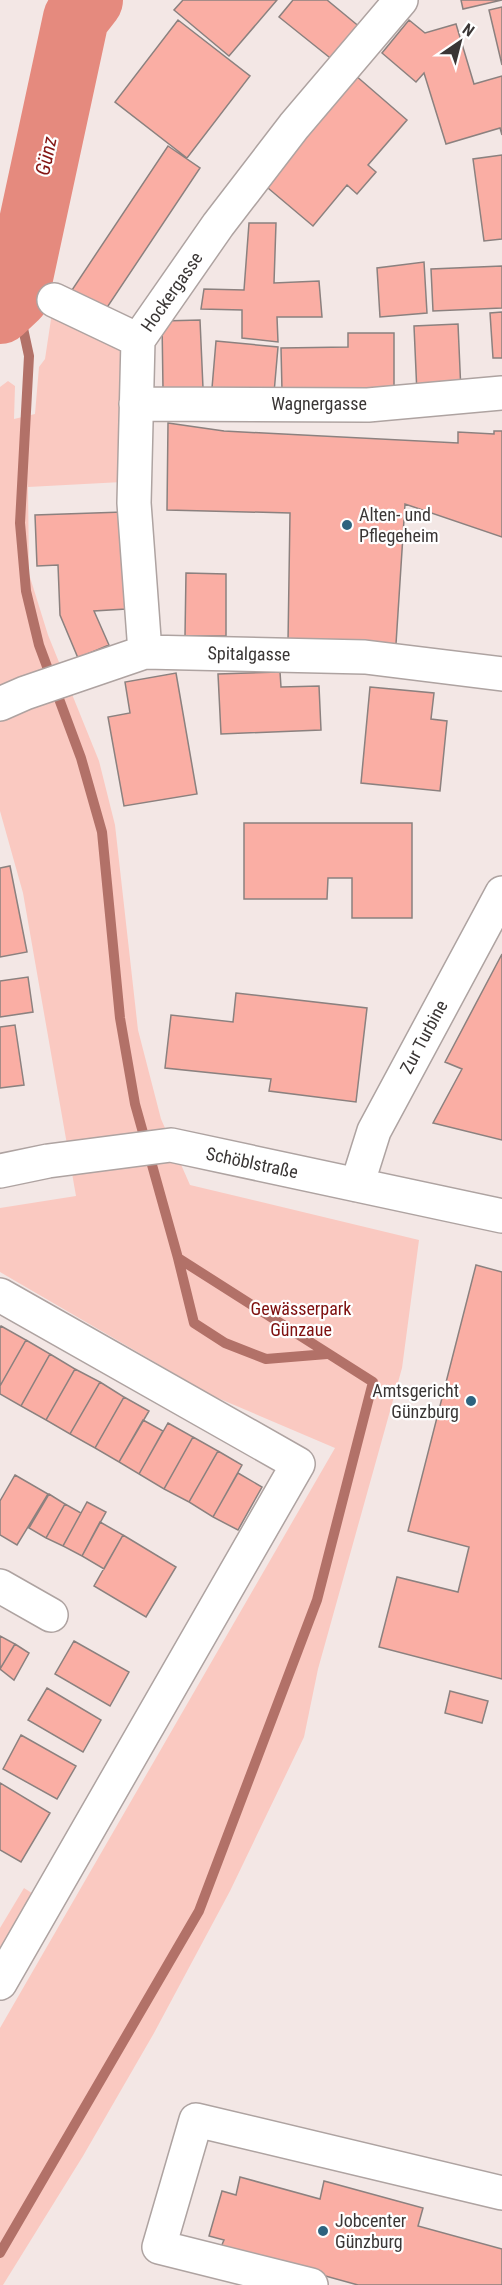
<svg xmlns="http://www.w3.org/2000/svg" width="502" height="2285" font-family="'Roboto Condensed',sans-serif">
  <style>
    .green { fill: #fac9c1 }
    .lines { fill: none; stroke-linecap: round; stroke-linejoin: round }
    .stream { stroke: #b27168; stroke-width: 10 }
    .river { stroke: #e58a7e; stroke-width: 66 }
    .building { fill: #faaea4; stroke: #8b817f; stroke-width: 1.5 }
    .minor-casing { stroke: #aea3a1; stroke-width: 36 }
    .minor { stroke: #fff; stroke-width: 33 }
    .poi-dot { fill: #2e637f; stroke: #fff; stroke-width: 2 }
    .labels { text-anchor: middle; stroke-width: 4.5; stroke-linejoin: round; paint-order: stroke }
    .street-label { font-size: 18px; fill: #3a3635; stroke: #fff }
    .poi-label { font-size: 18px; fill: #3a3635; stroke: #fff; text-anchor: start }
    .park-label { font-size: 18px; fill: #7e100f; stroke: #fff }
    .water-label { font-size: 20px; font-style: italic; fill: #831513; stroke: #fff }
  </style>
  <rect width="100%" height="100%" fill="#f3e7e5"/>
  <path class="green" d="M53 306 128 343 122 482 28 487 29 574 48 635 99 761 115 825 138 1030 161 1119 190 1185 419 1240 402 1368 318 1669 304 1737 230 1891 154 2033 83 2156 3 2285H0V2028L335 1448 213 1396 0 1272V1208L76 1196 23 893 0 811V387L8 381 15 386 14 419 35 414 39 367 45 359Z
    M24 1888 38 1897 0 1968V1928Z"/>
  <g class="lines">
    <path class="stream" d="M178 1258 194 1323 225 1343 266 1359 327 1354
      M0 2253 199 1911 317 1600 373 1382 178 1258 135 1104 120 1018 102 832 81 758 39 645 26 591 20 523 29 356 16 296"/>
    <path class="river" d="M0 311 16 296 76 18 90 0"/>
  </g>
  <path class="building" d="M183 0H277L229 56 174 10Z
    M293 0H327L361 28 334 61 279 17Z
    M461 0H502L463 9Z
    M502 7V65L489 10Z
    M178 20 250 76 187 158 115 102Z
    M409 20 425 33 456 24 474 84 502 76V135L500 128 446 144 424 73 416 82 382 53Z
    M355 75 407 120 368 165 376 172 357 194 347 185 313 226 262 183Z
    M168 146 200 168 104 312 72 290Z
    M502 155V239L484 241 473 159Z
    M249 223H276L274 283 319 281 322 317H277L278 342 242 338V310L201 309 204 289 244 290Z
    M424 262 427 313 380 317 377 268Z
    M502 266V308L433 311 431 269Z
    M502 312V358H493L490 313Z
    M200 320 203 388 163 389 162 321Z
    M458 324 461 392 417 394 414 326Z
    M348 333H394V390L282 391 281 348 348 347Z
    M216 341 278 347 274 393 212 388Z
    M168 423 224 431 458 443V432L494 434V431H502V537L405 504 396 644 288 642 290 513 167 510Z
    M123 512 126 609 94 611 109 645 78 658 60 615 58 565 37 566 35 515Z
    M186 573 226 574V636H185Z
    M280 672 281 687 319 686 321 730 221 734 218 674Z
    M176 673 197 794 124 806 108 717 130 713 125 682Z
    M370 687 434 693 431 719 447 721 440 791 361 783Z
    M244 823H412V918H352V878H328L327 899H244Z
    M10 866 27 952 0 957V868Z
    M502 954V1140L433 1123 462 1069 445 1062Z
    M28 977 33 1012 0 1017V981Z
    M236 993 367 1008 356 1102 269 1091 271 1079 165 1068 171 1015 233 1022Z
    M15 1025 24 1085 0 1088V1027Z
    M476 1265 502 1272V1679L379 1647 397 1577 458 1592 469 1547 408 1531Z
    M1 1326 26 1340 0 1386V1328Z
    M26 1340 50 1354 21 1406 0 1394V1386Z
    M50 1354 75 1369 46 1420 21 1406Z
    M75 1369 100 1382 70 1434 46 1420Z
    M100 1382 124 1397 95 1448 70 1434Z
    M124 1397 149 1411 119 1462 95 1448Z
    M143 1420 163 1431 139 1474 119 1462Z
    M168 1423 193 1437 164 1489 139 1474Z
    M193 1437 218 1451 189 1502 164 1489Z
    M218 1451 242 1465 213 1517 189 1502Z
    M238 1473 262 1487 238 1530 213 1517Z
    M15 1475 48 1494 17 1545 0 1535V1501Z
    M49 1494 65 1504 46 1538 29 1528Z
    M87 1502 106 1512 82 1556 63 1546Z
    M65 1504 81 1513 63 1546 46 1538Z
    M100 1522 123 1535 104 1569 82 1556Z
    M123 1535 176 1567 146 1617 94 1586Z
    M0 1636 15 1644 0 1669Z
    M74 1641 129 1672 110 1706 55 1674Z
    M15 1644 29 1653 14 1680 0 1669Z
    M47 1688 101 1720 83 1752 28 1720Z
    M450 1691 488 1701 482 1723 445 1713Z
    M21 1735 76 1766 57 1799 3 1769Z
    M0 1783 50 1813 21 1862 0 1850Z
    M240 2177 320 2199 324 2181 423 2208 418 2226 502 2249V2285H358L221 2247 224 2240 209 2236 222 2191 236 2195Z"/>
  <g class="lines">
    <defs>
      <path id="minor" d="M54 300 138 340
        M136 404 368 405 502 393
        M145 652 134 503 138 340 218 225 294 126 401 0
        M0 704 25 693 145 652 365 657 502 674
        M0 1171 48 1161 171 1145 502 1216
        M357 1185 374 1131 502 893
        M0 1295 298 1464 0 1983
        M0 1586 51 1615
        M311 2285 159 2247 196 2120 502 2193"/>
    </defs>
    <use href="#minor" class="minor-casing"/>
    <use href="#minor" class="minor"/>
  </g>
  <g class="poi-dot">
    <circle cx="347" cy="525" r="6"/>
    <circle cx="471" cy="1401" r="6"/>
    <circle cx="323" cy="2231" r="6"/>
  </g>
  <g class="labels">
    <g class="street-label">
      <text transform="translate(172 292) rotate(-55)" y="6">Hockergasse</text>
      <text x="319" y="410">Wagnergasse</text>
      <text transform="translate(249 654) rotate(1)" y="6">Spitalgasse</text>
      <text transform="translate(424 1037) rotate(-62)" y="6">Zur Turbine</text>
      <text transform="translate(252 1163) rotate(12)" y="6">Schöblstraße</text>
    </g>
    <g class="poi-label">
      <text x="359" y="521">Alten- und<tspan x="359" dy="21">Pflegeheim</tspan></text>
      <text x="459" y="1397" text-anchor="end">Amtsgericht<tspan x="459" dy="21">Günzburg</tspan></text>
      <text x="335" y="2227">Jobcenter<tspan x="335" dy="21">Günzburg</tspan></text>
    </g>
    <g class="park-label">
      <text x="301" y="1315">Gewässerpark<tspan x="301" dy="21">Günzaue</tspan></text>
    </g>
    <g class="water-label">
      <text transform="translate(46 156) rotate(-78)" y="7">Günz</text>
    </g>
  </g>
  <g transform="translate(460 42) rotate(35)" stroke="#ffffff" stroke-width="4.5" paint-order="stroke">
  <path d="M0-4.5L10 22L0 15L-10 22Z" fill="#3a3635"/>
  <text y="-9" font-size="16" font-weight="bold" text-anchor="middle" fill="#3a3635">N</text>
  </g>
</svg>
